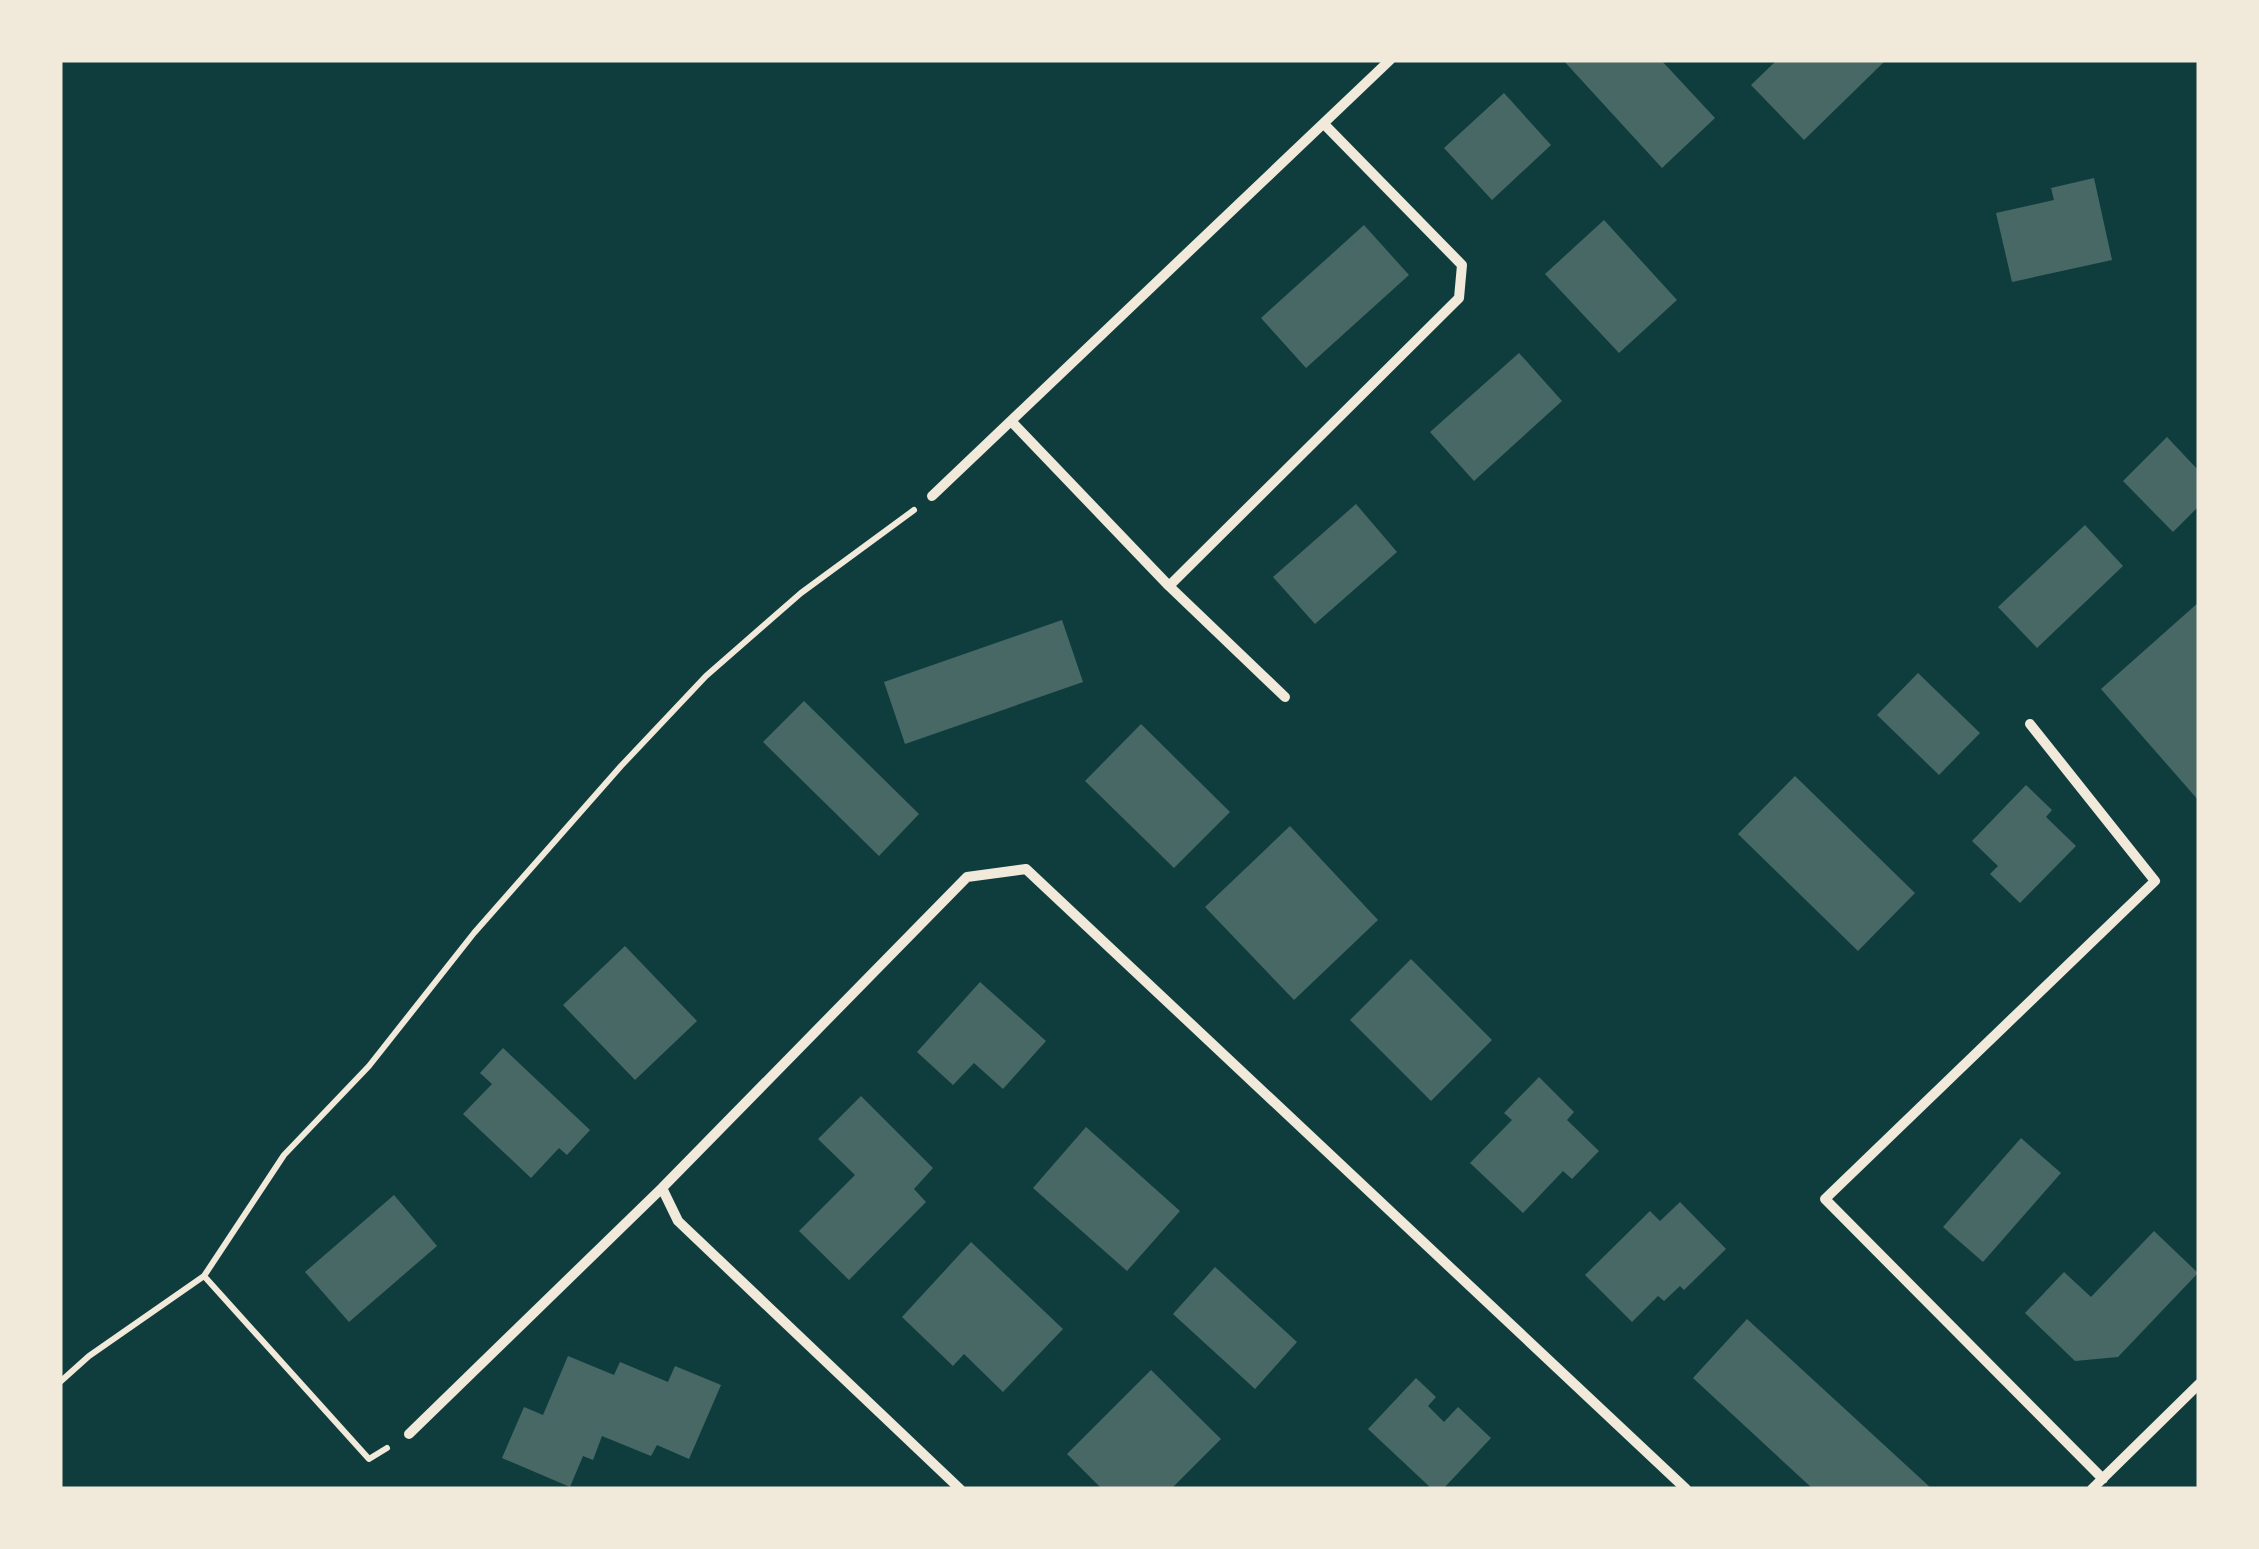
<svg xmlns="http://www.w3.org/2000/svg" width="2259" height="1549" font-family="'PT Sans Narrow',sans-serif">
  <style>
    .building { fill: #486865 }
    .lines { fill: none; stroke-linecap: round; stroke-linejoin: round }
    .path { stroke: #f1e9da; stroke-width: 6 }
    .minor { stroke: #f1e9da; stroke-width: 10 }
  </style>
  <rect width="100%" height="100%" fill="#0f3d3e"/>
  <path class="building" d="M1563 60H1661L1715 118 1662 168Z
    M1777 60H1886L1804 140 1751 85Z
    M1504 93 1551 145 1492 200 1444 148Z
    M2094 178 2112 260 2012 282 1996 213 2054 200 2051 188Z
    M1604 220 1677 300 1619 353 1545 274Z
    M1364 225 1409 275 1306 368 1261 318Z
    M1519 353 1562 401 1474 481 1430 432Z
    M2167 437 2199 471V506L2173 532 2123 481Z
    M1356 504 1397 552 1315 624 1273 577Z
    M2085 525 2123 566 2037 648 1998 607Z
    M2199 602V801L2101 689Z
    M1062 620 1083 682 905 744 884 682Z
    M1918 673 1980 733 1939 775 1877 715Z
    M804 701 919 814 879 856 763 742Z
    M1141 724 1230 812 1174 868 1085 781Z
    M1795 776 1915 893 1858 951 1738 834Z
    M2026 785 2052 810 2046 817 2076 846 2020 903 1990 874 1998 866 1972 841Z
    M1290 826 1378 920 1294 1000 1205 907Z
    M625 946 697 1021 635 1080 563 1005Z
    M1411 959 1492 1040 1431 1101 1350 1020Z
    M980 982 1046 1041 1003 1089 974 1063 953 1085 917 1052Z
    M503 1048 590 1130 567 1155 559 1148 531 1178 463 1114 492 1084 480 1073Z
    M1539 1077 1574 1112 1567 1120 1599 1151 1572 1179 1563 1171 1523 1213 1470 1163 1512 1120 1504 1113Z
    M861 1096 933 1168 914 1189 926 1202 849 1280 799 1231 855 1175 818 1139Z
    M1086 1127 1180 1211 1127 1271 1033 1188Z
    M2021 1138 2061 1173 1983 1262 1943 1227Z
    M394 1195 437 1246 349 1322 305 1272Z
    M1680 1202 1726 1249 1684 1290 1680 1286 1664 1301 1658 1296 1632 1322 1585 1275 1650 1211 1660 1221Z
    M2154 1231 2198 1273 2118 1357 2075 1361 2025 1313 2064 1272 2091 1297Z
    M971 1242 1063 1329 1003 1392 964 1354 953 1366 902 1317Z
    M1215 1267 1297 1342 1255 1389 1173 1314Z
    M1747 1319 1932 1489H1813L1693 1378Z
    M568 1356 614 1375 620 1362 668 1382 675 1366 721 1385 689 1459 657 1445 651 1456 602 1436 593 1460 583 1456 570 1487 502 1458 524 1407 543 1415Z
    M1151 1370 1221 1439 1171 1489H1102L1067 1454Z
    M1416 1378 1436 1397 1428 1406 1444 1422 1458 1407 1491 1438 1443 1489H1432L1368 1429Z"/>
  <g class="lines">
    <path class="path" d="M60 1382 89 1356 204 1276
      M387 1448 369 1459 204 1276 284 1155 369 1066 474 933 621 766 706 676 801 593 914 510"/>
    <path class="minor" d="M1011 421 1169 586 1285 697
      M932 496 1390 60
      M1169 586 1459 298 1462 265 1324 124
      M2030 724 2155 881 1825 1199 2103 1479
      M662 1188 678 1221 960 1489
      M409 1434 662 1188 967 877 1026 869 1686 1489
      M2092 1489 2199 1384"/>
  </g>
  <rect width="2259" height="1549" fill="none" stroke="#f1e9da" stroke-width="125"/>
</svg>
